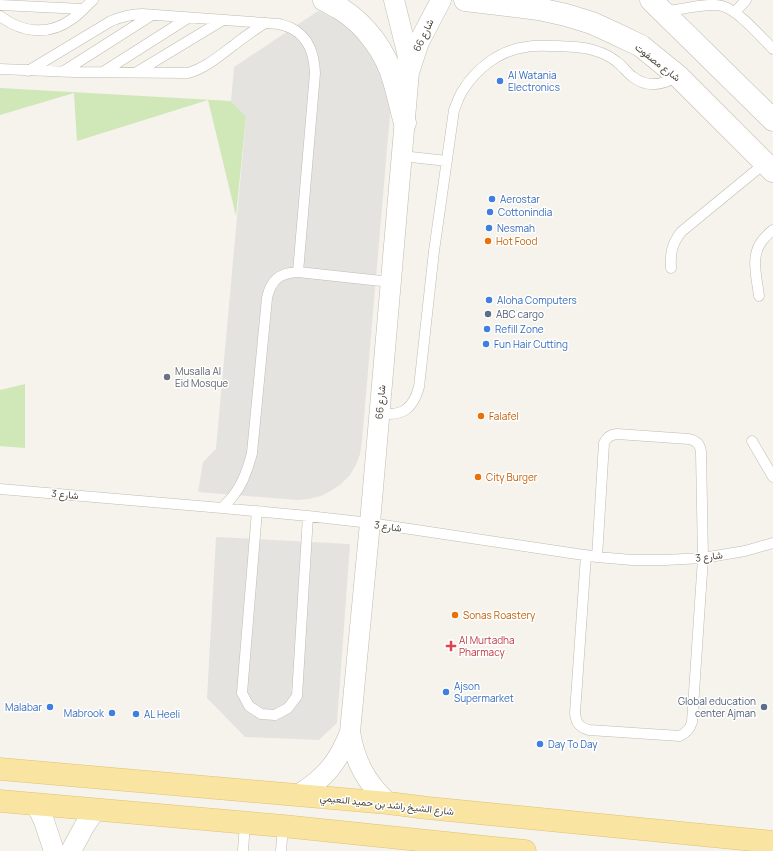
<svg xmlns="http://www.w3.org/2000/svg" width="773" height="851" font-family="Manrope,Vazirmatn,sans-serif">
  <style>
    .green { fill: #d0e7b8 }
    .parking { fill: #e5e3e0 }
    .lines { fill: none; stroke-linecap: round; stroke-linejoin: round }
    .service-casing { stroke: #c1bbaf; stroke-width: 11 }
    .minor-casing { stroke: #c1bbaf; stroke-width: 21 }
    .tertiary-casing { stroke: #c1bbaf; stroke-width: 23 }
    .primary-casing { stroke: #dfc270; stroke-width: 23 }
    .service { stroke: #fff; stroke-width: 10 }
    .minor { stroke: #fff; stroke-width: 20 }
    .tertiary { stroke: #fff; stroke-width: 22 }
    .primary { stroke: #fae4a1; stroke-width: 22 }
    .shop-dot { fill: #3f7fe0; stroke: #fff; stroke-width: 1.5 }
    .food-dot { fill: #e8710a; stroke: #fff; stroke-width: 1.5 }
    .service-dot { fill: #5c6f8a; stroke: #fff; stroke-width: 1.5 }
    .worship-dot { fill: #6b7280; stroke: #fff; stroke-width: 1.5 }
    .health-dot { fill: #e0444e; stroke: #fff; stroke-width: 1.5 }
    .labels { text-anchor: middle; stroke-width: 3; stroke-linejoin: round; paint-order: stroke }
    .street-label { font-size: 10px; fill: #4a443a; stroke: #fff }
    .shop-label { font-size: 10px; fill: #366cbe; stroke: #fff; text-anchor: start }
    .food-label { font-size: 10px; fill: #c56008; stroke: #fff; text-anchor: start }
    .service-label { font-size: 10px; fill: #4e5e75; stroke: #fff; text-anchor: start }
    .worship-label { font-size: 10px; fill: #5b616d; stroke: #fff; text-anchor: start }
    .health-label { font-size: 10px; fill: #be3a42; stroke: #fff; text-anchor: start }
  </style>
  <rect width="100%" height="100%" fill="#f5f3ec"/>
  <path class="green" d="M0 88 231 101 246 116 236 216 208 100 77 141 74 93 0 115Z
    M25 384V448L0 446V390Z"/>
  <path class="parking" d="M318 11 338 18 370 45 391 103 362 441 360 454 356 465 350 475 341 484 331 491 321 496 309 499 298 500 198 492 203 462 216 449 246 117 231 101 234 67Z
    M216 537 350 544 337 723 319 740 245 737 207 698Z"/>
  <g class="lines">
    <defs>
      <path id="service" d="M0 5 83 9
        M664 12C678 10 709 2 722 6 738 10 761 37 773 49
        M735 12 746 0
        M0 16C22 33 49 36 72 19 80 14 86 6 93 0
        M0 69 74 72 188 73C206 68 219 56 234 45 244 37 254 30 265 23
        M28 71 111 21C121 17 131 14 142 14L279 24C282 25 287 26 291 28 309 37 314 54 315 73L298 272
        M64 71 152 15
        M103 72 188 18
        M137 72 223 20
        M402 156 447 161
        M671 268C670 253 672 244 681 232L765 163
        M759 296C757 278 750 256 762 241 765 237 769 233 773 230
        M379 413C402 417 413 409 419 387L434 251 454 110C457 103 459 96 463 90 477 68 500 50 526 47 536 45 547 46 557 46 570 47 583 46 596 51 603 53 611 57 617 62 623 66 627 73 633 77 647 88 663 85 678 76
        M752 441 773 477
        M0 489 222 508 308 516 370 523 597 557 632 560H665L703 558 745 551 773 543
        M222 508C226 504 230 500 233 496 243 484 248 469 252 453L267 298C271 280 279 273 298 272L391 282
        M257 511 242 693 249 706 261 714 275 715 288 708 297 696 308 516
        M586 555 575 713C576 723 579 727 589 730L680 736C687 732 690 729 692 722L703 558 701 452C700 444 697 441 689 439L617 434C610 435 607 437 604 443L597 557
        M243 851 245 823
        M281 851 283 826"/>
      <path id="minor" d="M394 0 407 52 409 68
        M298 795C325 778 338 763 350 732
        M388 803C366 782 355 762 350 732L370 523 409 72 419 42 441 0
        M36 804 44 821 54 851
        M71 851 85 825 96 809"/>
      <path id="tertiary" d="M324 0C330 3 335 6 341 9 366 25 386 52 394 81 398 95 401 109 405 123
        M465 0 539 9 566 15 592 23 616 34 641 46 678 76 773 171
        M651 0 773 120"/>
      <path id="primary" d="M0 769 388 803 428 808 773 842
        M0 801 283 826 525 851"/>
    </defs>
    <use href="#service" class="service-casing"/>
    <use href="#minor" class="minor-casing"/>
    <use href="#tertiary" class="tertiary-casing"/>
    <use href="#primary" class="primary-casing"/>
    <use href="#service" class="service"/>
    <use href="#minor" class="minor"/>
    <use href="#tertiary" class="tertiary"/>
    <use href="#primary" class="primary"/>
  </g>
  <g class="shop-dot">
    <circle cx="500" cy="81" r="4"/>
    <circle cx="492" cy="199" r="4"/>
    <circle cx="490" cy="212" r="4"/>
    <circle cx="489" cy="228" r="4"/>
    <circle cx="489" cy="300" r="4"/>
    <circle cx="487" cy="329" r="4"/>
    <circle cx="486" cy="344" r="4"/>
    <circle cx="446" cy="692" r="4"/>
    <circle cx="50" cy="707" r="4"/>
    <circle cx="112" cy="713" r="4"/>
    <circle cx="136" cy="714" r="4"/>
    <circle cx="540" cy="744" r="4"/>
  </g>
  <g class="food-dot">
    <circle cx="488" cy="241" r="4"/>
    <circle cx="481" cy="416" r="4"/>
    <circle cx="478" cy="477" r="4"/>
    <circle cx="455" cy="615" r="4"/>
  </g>
  <g class="service-dot">
    <circle cx="488" cy="314" r="4"/>
    <circle cx="764" cy="707" r="4"/>
  </g>
  <circle class="worship-dot" cx="167" cy="377" r="4"/>
  <path class="health-dot" d="M449 640h4v4h4v4h-4v4h-4v-4h-4v-4h4z"/>
  <g class="labels">
    <g class="street-label">
      <text transform="translate(423 35) rotate(-65)" y="4">شارع 66</text>
      <text transform="translate(658 62) rotate(38)" y="4">شارع مصفوت</text>
      <text transform="translate(380 402) rotate(-85)" y="4">شارع 66</text>
      <text transform="translate(65 494) rotate(5)" y="4">شارع 3</text>
      <text transform="translate(388 526) rotate(8)" y="4">شارع 3</text>
      <text transform="translate(709 556) rotate(-7)" y="4">شارع 3</text>
      <text transform="translate(387 804) rotate(6)" y="4">شارع الشيخ راشد بن حميد النعيمي</text>
    </g>
    <g class="shop-label">
      <text x="508" y="79">Al Watania<tspan x="508" dy="12">Electronics</tspan></text>
      <text x="500" y="203">Aerostar</text>
      <text x="498" y="216">Cottonindia</text>
      <text x="497" y="232">Nesmah</text>
      <text x="497" y="304">Aloha Computers</text>
      <text x="495" y="333">Refill Zone</text>
      <text x="494" y="348">Fun Hair Cutting</text>
      <text x="454" y="690">Ajson<tspan x="454" dy="12">Supermarket</tspan></text>
      <text x="42" y="711" text-anchor="end">Malabar</text>
      <text x="104" y="717" text-anchor="end">Mabrook</text>
      <text x="144" y="718">AL Heeli</text>
      <text x="548" y="748">Day To Day</text>
    </g>
    <g class="food-label">
      <text x="496" y="245">Hot Food</text>
      <text x="489" y="420">Falafel</text>
      <text x="486" y="481">City Burger</text>
      <text x="463" y="619">Sonas Roastery</text>
    </g>
    <g class="service-label">
      <text x="496" y="318">ABC cargo</text>
      <text x="756" y="705" text-anchor="end">Global education<tspan x="756" dy="12">center Ajman</tspan></text>
    </g>
    <g class="worship-label">
      <text x="175" y="375">Musalla Al<tspan x="175" dy="12">Eid Mosque</tspan></text>
    </g>
    <g class="health-label">
      <text x="459" y="644">Al Murtadha<tspan x="459" dy="12">Pharmacy</tspan></text>
    </g>
  </g>
</svg>
